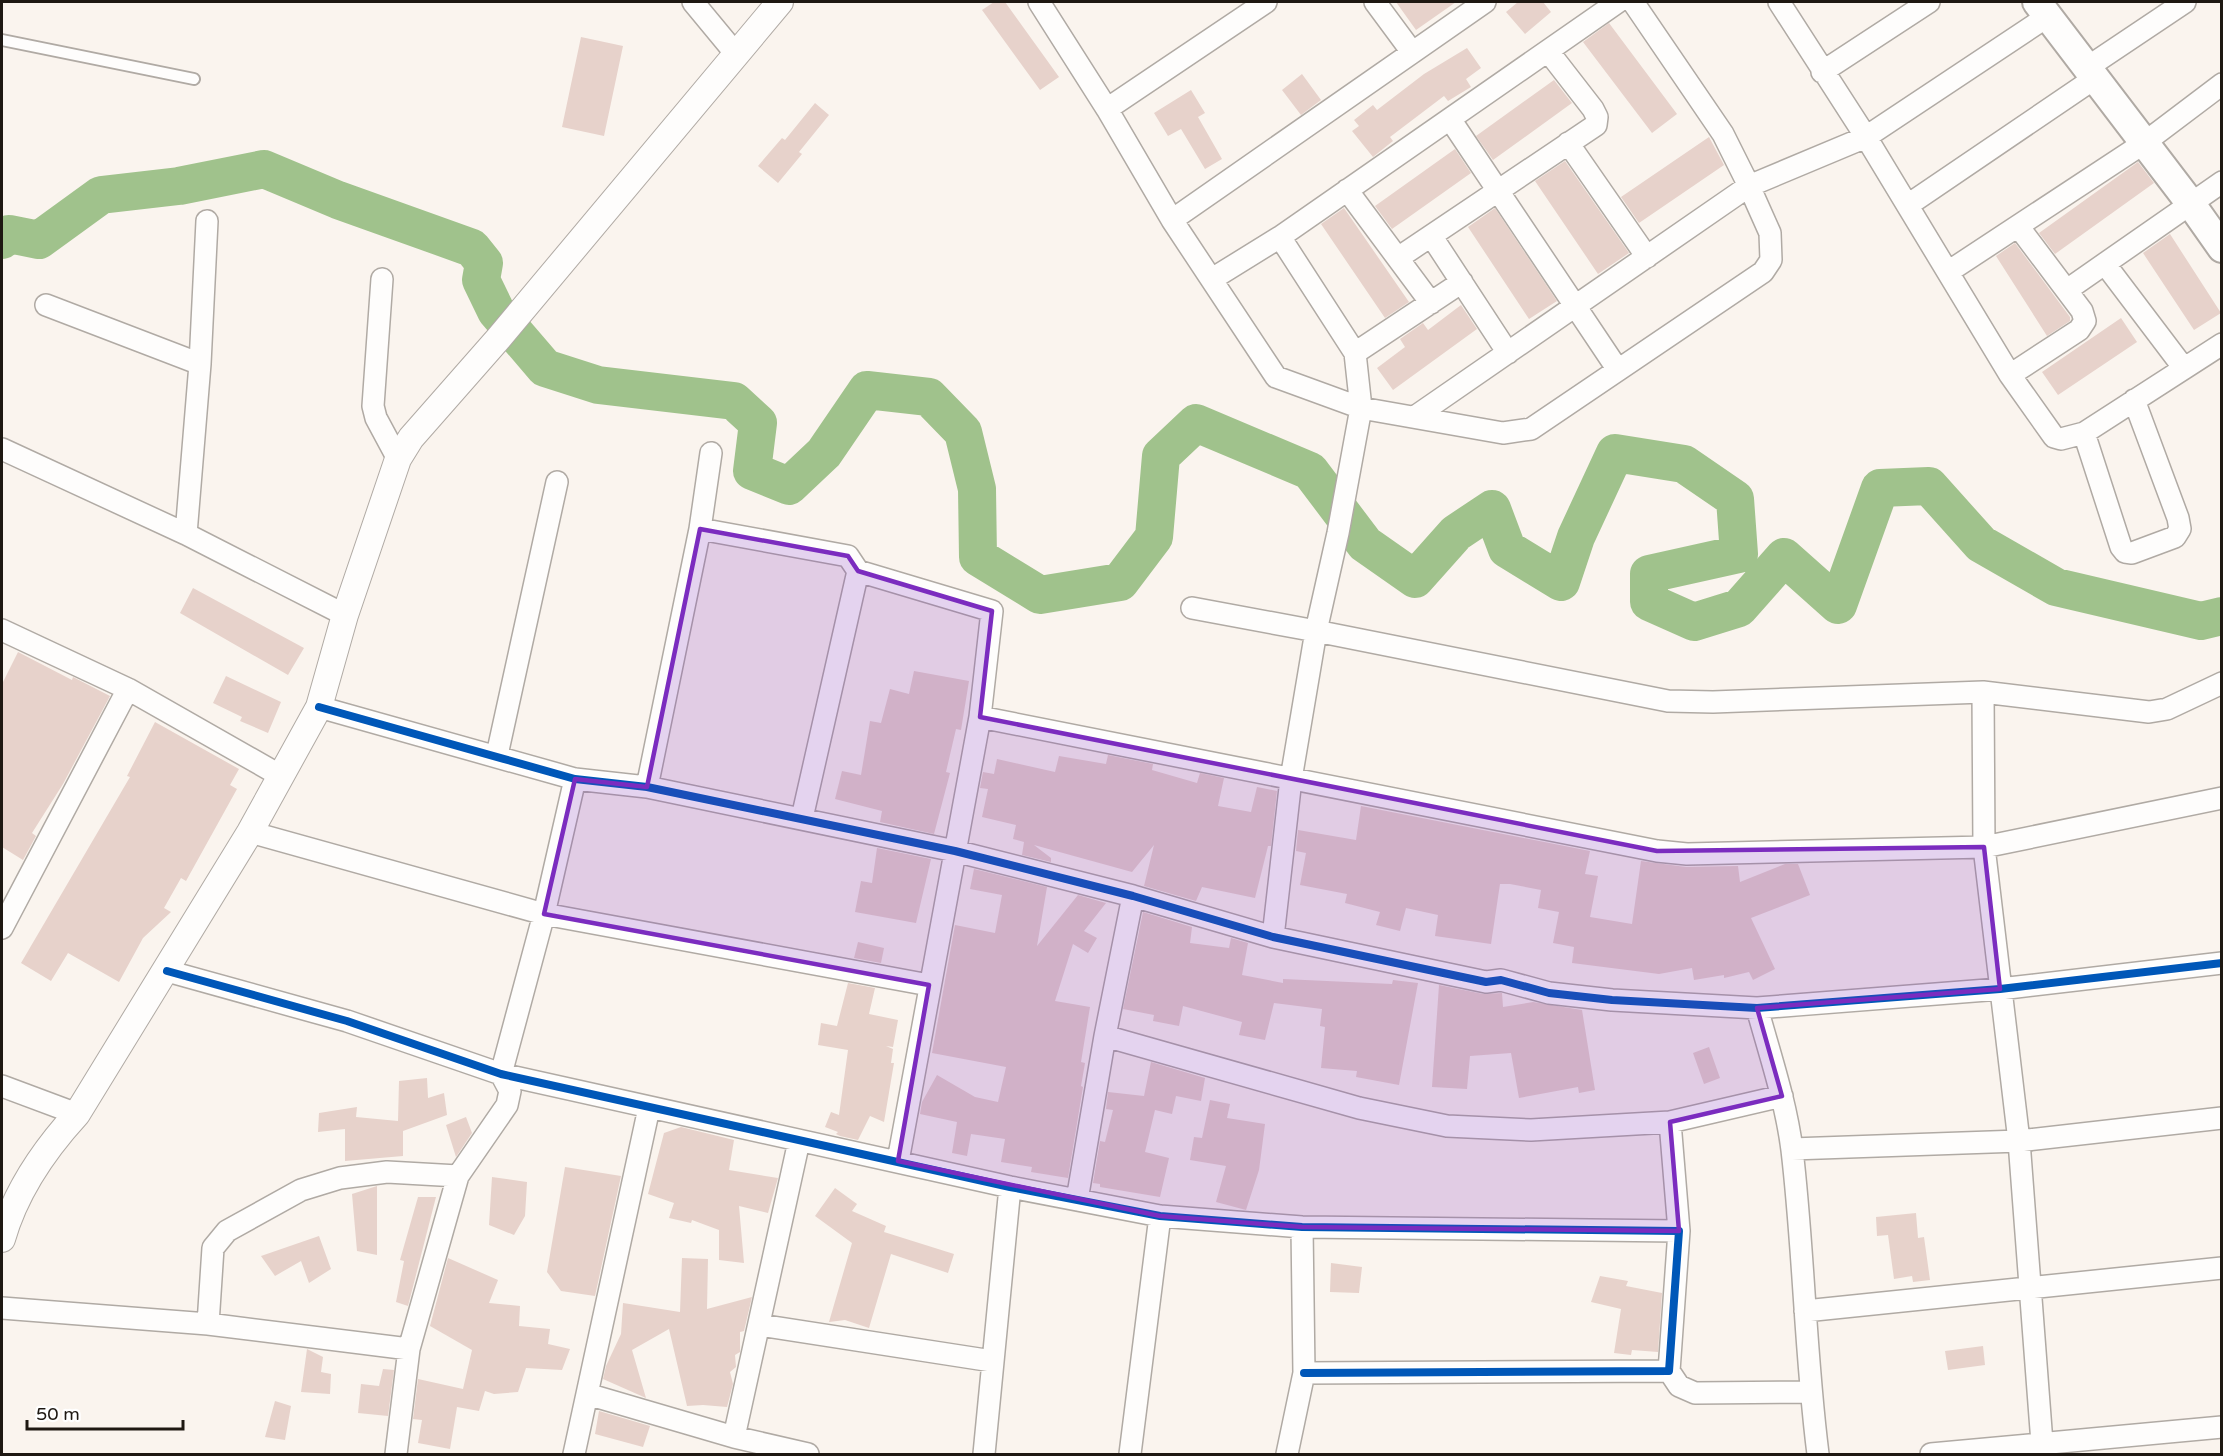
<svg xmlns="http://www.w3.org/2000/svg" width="2223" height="1456" font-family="'Varela Round',sans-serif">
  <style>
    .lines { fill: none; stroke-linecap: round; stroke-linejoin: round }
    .river { stroke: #a0c28c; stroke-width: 38 }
    .building { fill: #e7d2cb }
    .service-casing { stroke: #b0aaa4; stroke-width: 14 }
    .minor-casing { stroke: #b0aaa4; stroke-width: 24 }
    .tertiary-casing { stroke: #b0aaa4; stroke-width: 28 }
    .secondary-casing { stroke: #b0aaa4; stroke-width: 32 }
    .service { stroke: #fefdfc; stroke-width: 10 }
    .minor { stroke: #fefdfc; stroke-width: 21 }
    .tertiary { stroke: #fefdfc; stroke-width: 26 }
    .secondary { stroke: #fefdfc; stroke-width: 28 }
    .cycleway-casing { stroke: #fff; stroke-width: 11 }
    .cycleway { stroke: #0057b8; stroke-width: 8 }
    .marked { fill: #7b2cbf; fill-opacity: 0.2; stroke: #7b2cbf; stroke-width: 4.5; stroke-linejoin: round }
  </style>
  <rect width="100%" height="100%" fill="#faf4ee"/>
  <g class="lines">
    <path class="river" d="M2 240 9 234 39 240 101 195 179 186 264 169 338 200 472 248 484 263 481 280 496 311 545 368 598 385 734 401 758 423 752 471 789 486 824 453 867 390 929 397 963 432 977 489 978 557 1040 595 1120 582 1154 537 1161 456 1196 423 1310 471 1365 544 1415 579 1456 533 1492 509 1507 549 1561 582 1576 537 1615 453 1684 464 1735 499 1739 554 1649 574V602L1694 622 1739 608 1784 557 1838 605 1880 488 1929 486 1981 544 2056 587 2201 621 2222 616"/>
  </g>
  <path class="building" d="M994 2H1005L1059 77 1040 90 982 10Z
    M1396 2H1456L1416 30Z
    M1518 2H1543L1551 12 1525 34 1506 12Z
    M1609 23 1677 114 1652 133 1583 42Z
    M581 37 623 46 604 136 562 127Z
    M1467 48 1481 68 1466 79 1471 87 1448 101 1444 96 1390 137 1393 141 1373 157 1352 131 1359 126 1354 120 1373 105 1377 110 1424 74Z
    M1302 74 1321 100 1301 115 1282 90Z
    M1554 80 1572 103 1493 160 1476 136Z
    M1191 90 1205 113 1198 117 1222 159 1205 169 1181 129 1168 136 1154 113Z
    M815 103 829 115 799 152 802 154 778 183 758 166 782 138 785 140Z
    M1709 137 1724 165 1639 223 1621 197Z
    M1455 149 1471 173 1392 229 1375 206Z
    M1565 161 1629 253 1598 274 1535 181Z
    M2138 162 2154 183 2055 254 2039 233Z
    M1344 208 1409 302 1385 318 1321 224Z
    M1495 208 1557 301 1529 319 1468 227Z
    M2170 234 2221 313 2194 330 2143 253Z
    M2015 243 2070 317V321L2047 336 1996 256Z
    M1461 305 1477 329 1393 390 1377 368 1405 347 1400 339 1423 323 1428 330Z
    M2121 318 2137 342 2058 395 2042 372Z
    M193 588 304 648 288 675 180 613Z
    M18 652 72 680 73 677 110 696 63 784 32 833 36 836 23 860 2 847V684Z
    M914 671 969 681 961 730 956 729 946 772 950 773 934 834 880 822 882 811 835 799 842 771 861 775 870 721 881 723 890 689 909 694Z
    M226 676 281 702 268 733 240 721 242 717 213 703Z
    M155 722 239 769 230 785 237 789 186 881 181 878 164 908 171 912 143 938 119 982 68 953 51 981 21 963 130 777 127 776Z
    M1108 755 1153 764 1152 770 1197 783 1200 773 1224 778 1218 806 1251 812 1257 787 1277 791 1271 846H1268L1255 898 1202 887 1196 901 1144 886 1154 845 1132 872 1034 845 1051 858V862L1022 855 1024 842 1013 839 1016 825 982 817 988 789 980 788 983 772 994 774 997 759 1055 772 1059 756 1106 764Z
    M1361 806 1590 851 1585 874 1598 876 1590 917 1632 924 1641 861 1686 867 1738 866 1740 882 1785 864H1798L1810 895 1751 918 1775 969 1753 980 1749 972 1724 978V975L1694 980 1692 968 1659 974 1572 963 1574 947 1553 943 1559 912 1538 908 1541 890 1510 884H1500L1491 944 1435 936 1438 915 1406 908 1400 931 1376 925 1380 912 1345 903 1347 894 1300 885 1306 853 1296 851 1298 830 1356 840Z
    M877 848 931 859 916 923 855 912 861 881 872 883Z
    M974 869 1047 887 1037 946 1078 895 1106 903 1084 931 1097 938 1088 953 1073 944 1055 1001 1090 1007 1081 1062 1085 1063 1081 1086 1083 1087 1068 1178 1031 1172 1032 1167 1001 1162 1005 1139 971 1134 967 1156 952 1153 957 1122 920 1114 922 1102 937 1075 975 1097 998 1102 1006 1067 932 1053 955 925 995 933 1002 895 970 889Z
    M1143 912 1192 927 1190 943 1229 948 1231 938 1248 943 1242 975 1283 983V979L1392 984 1393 980 1418 983 1399 1085 1356 1077 1357 1071 1321 1068 1325 1027 1320 1026 1322 1009 1274 1003 1265 1040 1239 1035 1242 1022 1183 1006 1179 1026 1153 1021 1154 1015 1123 1009Z
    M858 942 884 948 881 963 854 958Z
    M848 983 875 988 869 1014 898 1020 893 1047 886 1046 893 1049 891 1063H894L884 1122 870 1116 858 1140 840 1136 836 1134 838 1132 825 1127 831 1112 839 1115 848 1050 818 1045 821 1023 837 1026Z
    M1439 985 1483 994 1502 993 1503 1007 1533 1002 1582 1010 1595 1090 1579 1093 1578 1087 1519 1098 1511 1053 1470 1056 1467 1089 1432 1087Z
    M1709 1047 1720 1078 1704 1084 1693 1053Z
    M1151 1062 1205 1078 1201 1101 1176 1096 1172 1114 1155 1110 1145 1152 1169 1158 1160 1197 1100 1187V1184L1093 1183 1100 1141 1105 1142 1113 1110 1106 1109 1108 1092 1144 1096Z
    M427 1078 428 1098 444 1093 447 1115 403 1131V1156L345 1161V1129L318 1132 319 1113 357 1107 356 1117 398 1121 399 1081Z
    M1210 1100 1230 1104 1227 1118 1265 1124 1259 1170 1246 1210 1216 1202 1226 1166 1190 1160 1194 1137 1202 1138Z
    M466 1117 472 1133 456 1157 446 1125Z
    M681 1127 734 1140 729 1170 778 1178 768 1213 739 1206 744 1263 719 1260V1230L692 1220 691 1223 669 1218 674 1203 648 1194 664 1133Z
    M565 1167 621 1176 595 1296 561 1291 547 1272Z
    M492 1177 527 1182 525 1216 514 1235 489 1225Z
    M377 1186V1255L357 1251 352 1194Z
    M835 1188 857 1204 852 1211 886 1226 884 1232 954 1254 948 1273 891 1254 869 1328 845 1320 829 1322 852 1243 815 1216Z
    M418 1197H436L408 1306 396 1302 404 1261 400 1260Z
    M1916 1213 1918 1238 1924 1237 1930 1280 1913 1282 1912 1276 1894 1279 1888 1235 1877 1236 1876 1217Z
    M319 1236 331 1269 309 1283 301 1261 275 1276 261 1256Z
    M448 1258 498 1280 489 1303 520 1306 519 1326 550 1329 548 1344 570 1349 562 1370 526 1368 518 1392 494 1394 485 1391 479 1411 457 1407 450 1449 418 1443 422 1420 413 1419 418 1379 463 1389 472 1350 430 1326Z
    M682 1258 708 1259 707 1309 752 1297 744 1331 740 1332V1352L735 1355 736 1367 730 1372 733 1384 727 1407 703 1405 687 1406 669 1329 632 1350 646 1398 603 1379 606 1366 621 1334 623 1303 680 1312Z
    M1331 1263 1362 1267 1359 1293 1330 1292Z
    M1600 1276 1628 1281 1626 1286 1662 1293 1658 1352 1632 1350 1631 1355 1614 1353 1621 1309 1591 1302Z
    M1983 1346 1985 1365 1948 1370 1945 1351Z
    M307 1349 323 1357 321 1372 331 1374 330 1394 301 1392Z
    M383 1369 394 1370 388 1416 358 1413 361 1384 379 1386Z
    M275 1401 291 1406 285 1440 265 1437Z
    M599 1411 650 1426 643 1447 595 1434Z"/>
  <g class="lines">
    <defs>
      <path id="service" d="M2 40 194 79"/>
      <path id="minor" d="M693 2 736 54
        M1039 2 1107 109 1172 220 1276 377 1361 408 1503 433 1531 429 1763 272 1771 260 1770 233 1749 186 1723 134 1633 2
        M1375 2 1412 52
        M1779 2 1866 137 2010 375 2054 437 2061 439 2084 433 2222 344
        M2088 67 2185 2
        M1822 72 1929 2
        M1107 109 1266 2
        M1450 119 1618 370
        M1568 143 1647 257
        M1347 190 1431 303
        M1908 205 2095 78
        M1172 220 1485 2
        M1432 237 1508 353
        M1398 258 1596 125 1597 117 1593 109 1548 51
        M2105 264 2183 367
        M1948 272 2144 143 2222 84
        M382 279 373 406 376 418 398 459
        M1212 279 1280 237 1618 2
        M2067 290 2222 182
        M46 305 200 364
        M1355 353 1462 282
        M2010 375 2079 330 2085 321 2082 311 2018 226
        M1416 416 1749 186 1866 137 2048 16
        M2084 433 2121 547 2125 552 2132 553 2175 537 2180 529 2178 518 2134 400
        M2 449 186 534 345 615
        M700 529 848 556 858 571 802 818
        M186 534 200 364 207 221
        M858 571 992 611 980 717 898 1161
        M1192 608 1316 631 1338 533 1361 408 1355 353 1280 237
        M2 630 128 689 281 776
        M1983 692 1984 847 2019 1141 2042 1443
        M319 707 575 779 647 787 955 851 1133 896 1273 937 1486 982 1501 980 1549 993 1612 1000 1757 1008 2000 989 2222 963
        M980 717 1657 851 1687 854 1984 847 2222 798
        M497 755 557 482
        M647 787 700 529 711 453
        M250 832 544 914 929 985
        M2 928 128 689
        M1273 937 1291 779 1316 631 1668 701 1713 702 1983 692 2149 712 2167 709 2222 683
        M167 971 347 1021 501 1074 1010 1187 1160 1216 1302 1227 1679 1231 1669 1371 1304 1373
        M1757 1008C1770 1055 1786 1102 1792 1150 1804 1251 1805 1353 1818 1454
        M1105 1036 1359 1108 1447 1126 1531 1130 1670 1122 1782 1096
        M2 1086 77 1114
        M1670 1122 1679 1231
        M1792 1149 2019 1141 2222 1118
        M1077 1200 1105 1036 1133 896
        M2 1308 208 1324 409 1349
        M1805 1311 2222 1268
        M208 1324 213 1248 227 1231 301 1190 340 1178 387 1172 458 1176
        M759 1325 992 1361
        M1669 1371 1679 1386 1695 1393 1810 1392
        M587 1394 734 1437 808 1454
        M734 1437 799 1141
        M396 1454 409 1349 458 1176 507 1105 510 1091 501 1074 544 914 575 779
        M574 1454 649 1108
        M984 1454 1010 1187
        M1130 1454 1160 1216
        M1287 1454 1304 1373 1302 1227
        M1931 1454 2222 1427"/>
      <path id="tertiary" d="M2 1239C15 1193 44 1150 77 1114L250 832 319 707 345 615 398 459 411 438 498 339 780 2"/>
      <path id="secondary" d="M2037 2 2191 204 2222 248"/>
    </defs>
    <use href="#service" class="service-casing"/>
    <use href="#minor" class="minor-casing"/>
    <use href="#tertiary" class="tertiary-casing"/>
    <use href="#secondary" class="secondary-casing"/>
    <use href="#service" class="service"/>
    <use href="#minor" class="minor"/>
    <use href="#tertiary" class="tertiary"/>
    <use href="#secondary" class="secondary"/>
    <defs>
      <path id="cycleway" d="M319 707 575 779 647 787 955 851 1133 896 1273 937 1486 982 1501 980 1549 993 1612 1000 1757 1008 2000 989 2222 963
        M167 971 347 1021 501 1074 1010 1187 1160 1216 1302 1227 1679 1231 1669 1371 1304 1373"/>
    </defs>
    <use href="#cycleway" class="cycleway-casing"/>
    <use href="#cycleway" class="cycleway"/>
  </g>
  <path class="marked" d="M700 529 848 556 858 571 992 611 980 717 1657 851 1984 847 2000 989 1757 1008 1782 1096 1670 1122 1679 1231 1302 1227 1160 1216 898 1161 929 985 544 914 575 779 647 787Z"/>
  <rect width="2223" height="1456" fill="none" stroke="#1e1812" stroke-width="6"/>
  <path d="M27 1420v9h156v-9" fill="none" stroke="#1e1812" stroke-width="3"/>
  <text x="36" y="1420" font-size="18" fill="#1e1812" stroke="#ffffff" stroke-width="4.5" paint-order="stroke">50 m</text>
</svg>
